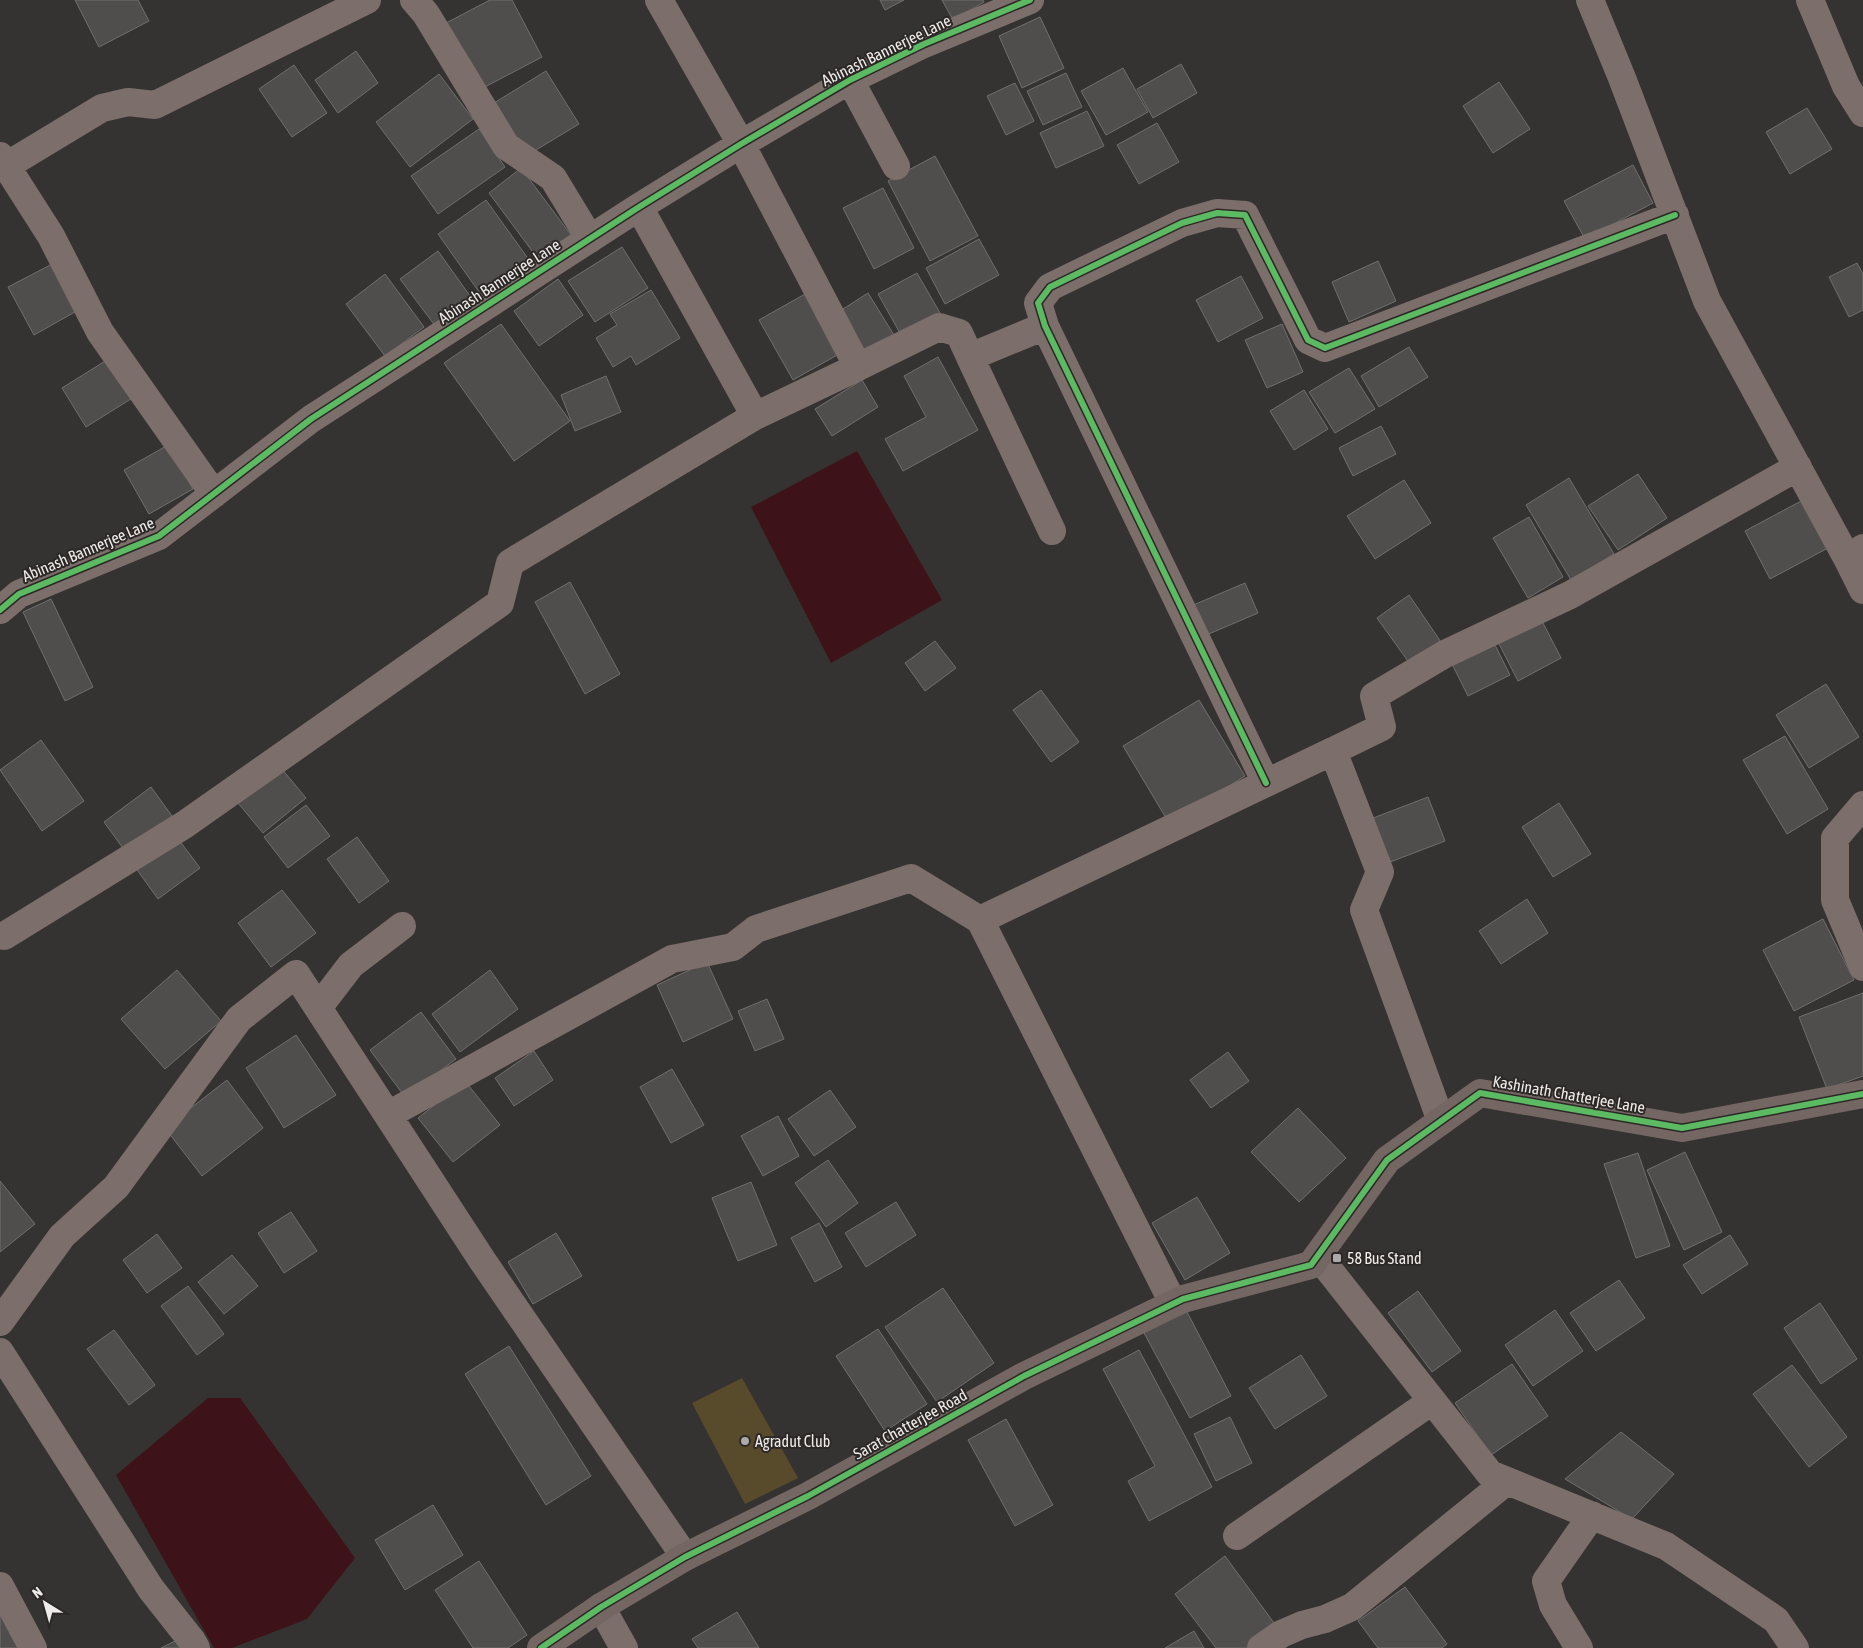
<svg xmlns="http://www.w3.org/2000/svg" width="1863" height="1648" font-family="'Asap Condensed',sans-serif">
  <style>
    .green { fill: #574b2c }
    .water { fill: #3d1319 }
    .building { fill: #504e4d; stroke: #706f6e }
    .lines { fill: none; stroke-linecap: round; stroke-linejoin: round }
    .street { stroke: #7c6e6b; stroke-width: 28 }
    .secondary { stroke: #746763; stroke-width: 28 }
    .cycleway-casing { stroke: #2c2826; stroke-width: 9 }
    .cycleway { stroke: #5cba63; stroke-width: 6 }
    .poi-dot { fill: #adaba9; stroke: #2c2826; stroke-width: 2 }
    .labels { text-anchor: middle; stroke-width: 4; stroke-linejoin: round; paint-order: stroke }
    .street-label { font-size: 16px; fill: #eeebea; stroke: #2c2826 }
    .poi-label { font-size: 16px; fill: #eeebea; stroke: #2c2826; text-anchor: start }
  </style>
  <rect width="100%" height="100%" fill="#353331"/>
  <path class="green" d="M742 1378 798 1478 745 1504 692 1403Z"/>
  <path class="water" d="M857 451 942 600 831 663 751 507Z
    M208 1398H240L355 1558 307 1619 232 1648H214L116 1475Z"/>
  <path class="building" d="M75 0H138L149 21 99 47Z
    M490 0H512L542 57 481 89 446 23Z
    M880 0H904L885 10Z
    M942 0H983L984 2 953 20Z
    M1040 17 1064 68 1022 88 999 36Z
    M356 51 378 83 338 113 315 80Z
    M1181 64 1197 93 1153 118 1137 89Z
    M294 65 327 113 292 137 259 89Z
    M1123 68 1148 112 1106 135 1081 91Z
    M546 71 579 124 526 156 494 103Z
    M1066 73 1082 107 1043 125 1027 91Z
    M439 74 473 119 410 167 376 122Z
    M1499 82 1530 129 1493 153 1463 106Z
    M1015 83 1034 121 1006 135 987 96Z
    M1807 108 1832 149 1790 174 1766 132Z
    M1087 111 1104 146 1056 168 1040 133Z
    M1157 123 1179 162 1139 184 1117 145Z
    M479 129 505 167 438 214 411 176Z
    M935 156 978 236 930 261 888 181Z
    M1633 165 1653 203 1585 239 1564 201Z
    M521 168 571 235 538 259 489 193Z
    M883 188 914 248 874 269 843 208Z
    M486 200 532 264 484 299 438 234Z
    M979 239 999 275 945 304 926 268Z
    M622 247 648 288 595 322 568 281Z
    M438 251 473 300 436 327 400 279Z
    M1378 261 1396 301 1349 322 1332 282Z
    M56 262 82 308 34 335 8 287Z
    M1857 263 1863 274V310L1849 317 1829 277Z
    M917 273 944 320 905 342 878 294Z
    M385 274 424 327 385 356 346 304Z
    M1241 276 1263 318 1218 342 1196 300Z
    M558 279 583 315 539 346 514 311Z
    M651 290 680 338 636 365 631 356 613 367 596 338 617 325 610 314Z
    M868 293 894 335 866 353 840 311Z
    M805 294 839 354 793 380 759 320Z
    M501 324 570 421 514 461 444 363Z
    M1282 324 1303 372 1267 388 1245 340Z
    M1409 347 1428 377 1379 407 1361 376Z
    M938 357 978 430 903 471 885 439 926 417 904 376Z
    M110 358 134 397 86 427 62 388Z
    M1349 368 1375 409 1335 433 1309 392Z
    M606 376 621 412 575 431 561 395Z
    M862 380 878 407 832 436 815 409Z
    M1304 390 1328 429 1294 450 1270 411Z
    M1381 426 1396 454 1353 476 1339 448Z
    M168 445 193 489 149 514 124 470Z
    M1638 474 1667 518 1618 550 1588 506Z
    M1569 478 1614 554 1571 580 1526 505Z
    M1404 480 1431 523 1375 559 1347 516Z
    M1803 500 1828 548 1770 579 1745 531Z
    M1529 517 1563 577 1528 598 1493 538Z
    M570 582 620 674 585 694 535 602Z
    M1245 583 1258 613 1204 636 1191 606Z
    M1409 595 1441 642 1410 664 1377 618Z
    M51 599 93 687 65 701 23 612Z
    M1540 617 1561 658 1518 681 1497 640Z
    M1492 639 1510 675 1468 696 1450 660Z
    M935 641 956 668 925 691 905 663Z
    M1826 684 1859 737 1809 768 1776 715Z
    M1041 690 1079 742 1051 762 1013 710Z
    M1199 700 1245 776 1169 823 1123 746Z
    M1785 736 1828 809 1787 834 1743 760Z
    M41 740 84 801 42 831 0 770Z
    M281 768 306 798 263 833 238 803Z
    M151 787 172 816 125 851 104 822Z
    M1428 797 1445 841 1385 864 1368 820Z
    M1559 803 1591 854 1553 877 1522 827Z
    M306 805 330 836 288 868 264 837Z
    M176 836 200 868 158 899 135 867Z
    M357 837 389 881 359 903 327 859Z
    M282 890 316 933 271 967 238 923Z
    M1527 899 1548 933 1501 964 1479 931Z
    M1823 919 1854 980 1794 1011 1763 950Z
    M707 962 733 1019 683 1042 657 985Z
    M177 970 221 1021 165 1069 121 1019Z
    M490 970 518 1009 460 1052 432 1014Z
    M1863 993V1076L1827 1089 1799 1017Z
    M767 999 784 1039 755 1051 738 1011Z
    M421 1012 456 1059 405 1097 370 1050Z
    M296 1035 336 1095 284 1128 246 1068Z
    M534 1051 553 1080 514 1106 495 1078Z
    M1228 1052 1249 1081 1211 1108 1190 1080Z
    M672 1069 704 1125 671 1143 640 1087Z
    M227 1080 263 1128 202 1176 165 1128Z
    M465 1081 500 1125 453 1162 418 1118Z
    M830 1090 856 1127 814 1156 788 1119Z
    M1298 1108 1346 1158 1299 1202 1251 1152Z
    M778 1116 799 1156 763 1176 741 1136Z
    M1685 1152 1722 1232 1684 1250 1647 1170Z
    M1638 1153 1670 1246 1636 1258 1604 1164Z
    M828 1160 858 1203 826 1227 795 1183Z
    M0 1181 35 1224 0 1252Z
    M751 1182 777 1245 738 1261 712 1198Z
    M1197 1197 1230 1253 1185 1280 1152 1223Z
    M896 1202 916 1235 866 1267 845 1233Z
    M291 1212 317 1251 284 1273 258 1233Z
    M819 1223 842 1267 815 1282 791 1238Z
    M556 1233 582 1276 533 1304 508 1262Z
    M157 1234 182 1268 147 1293 123 1260Z
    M1730 1235 1748 1264 1702 1294 1683 1265Z
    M232 1255 258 1286 224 1314 198 1282Z
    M1619 1280 1645 1318 1596 1351 1570 1313Z
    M188 1286 224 1334 197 1355 161 1306Z
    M943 1288 994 1363 937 1402 885 1327Z
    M1418 1291 1461 1351 1432 1372 1388 1313Z
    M1820 1303 1857 1359 1821 1384 1784 1328Z
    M1186 1310 1231 1396 1190 1418 1144 1333Z
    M1555 1310 1583 1351 1533 1386 1505 1345Z
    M878 1329 927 1404 885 1431 836 1356Z
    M114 1330 155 1385 129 1405 87 1349Z
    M509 1346 591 1476 546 1505 465 1374Z
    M1139 1350 1212 1487 1149 1521 1128 1481 1155 1466 1103 1369Z
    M1301 1355 1327 1396 1275 1429 1249 1388Z
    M1512 1364 1548 1416 1491 1455 1455 1403Z
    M1792 1365 1847 1437 1809 1467 1753 1394Z
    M1230 1417 1252 1463 1216 1481 1194 1434Z
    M1006 1419 1053 1505 1015 1526 968 1440Z
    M1621 1432 1674 1474 1632 1519 1565 1479Z
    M433 1505 463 1555 405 1590 375 1540Z
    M1225 1556 1277 1627 1250 1648H1216L1175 1594Z
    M479 1561 527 1635 508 1648H473L435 1590Z
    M1405 1587 1447 1644 1442 1648H1378L1358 1621Z
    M0 1608 23 1648H0Z
    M737 1612 759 1648H698L692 1639Z
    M1194 1631 1204 1648H1165Z
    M177 1640 181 1648H161Z"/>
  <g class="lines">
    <path class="street" d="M414 0 426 14 506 146 553 178 590 239
      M659 0 741 144 858 367 939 327 959 333 970 357 1045 326
      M1590 0 1622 78 1707 301 1847 558 1863 548
      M1810 0 1846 86 1863 113
      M850 80 896 166
      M0 156 51 236 100 332 214 494
      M6 166 102 108 128 102 155 105 367 0
      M970 357 1052 531
      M755 416 858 367
      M1847 558 1863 590
      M0 610 19 594 159 536 311 419 639 207 741 144 850 80 924 44 1030 0
      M1266 783 1045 326 1038 303 1050 287 1182 223 1217 213 1245 215 1308 340 1325 348 1675 215
      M1863 805 1835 838V900L1863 967
      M4 936 184 825 500 603 510 563 755 416 639 207
      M318 1008 351 965 402 926
      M388 1115 672 959 733 947 756 929 911 878 980 920
      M1441 1121 1364 910 1380 872 1333 751 1382 727 1374 696 1445 654 1570 595 1798 467
      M1318 1256 1490 1474 1666 1546 1776 1620 1795 1648
      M1173 1303 980 920 1333 751
      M0 1322 62 1236 116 1187 239 1019 296 974 482 1260 685 1557
      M0 1352 151 1589 192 1641 196 1648
      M1237 1536 1432 1401
      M0 1586 33 1648
      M601 1607 624 1648
      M1261 1648 1281 1634 1302 1625 1325 1619 1352 1607 1507 1481
      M1579 1648 1553 1605 1546 1581 1592 1515"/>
    <path class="secondary" d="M541 1648 601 1607 685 1557 808 1496 1024 1376 1183 1299 1311 1265 1387 1160 1480 1093 1682 1128 1863 1094"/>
    <defs>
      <path id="cycleway" d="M0 610 19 594 159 536 311 419 639 207 741 144 850 80 924 44 1030 0
        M1266 783 1045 326 1038 303 1050 287 1182 223 1217 213 1245 215 1308 340 1325 348 1675 215
        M541 1648 601 1607 685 1557 808 1496 1024 1376 1183 1299 1311 1265 1387 1160 1480 1093 1682 1128 1863 1094"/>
    </defs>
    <use href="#cycleway" class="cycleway-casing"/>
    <use href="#cycleway" class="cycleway"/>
  </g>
  <g class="poi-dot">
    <rect x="1332" y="1253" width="10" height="10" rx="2.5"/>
    <circle cx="745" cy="1441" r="5"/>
  </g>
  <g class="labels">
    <g class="street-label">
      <text transform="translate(886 50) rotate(-26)" y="6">Abinash Bannerjee Lane</text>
      <text transform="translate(499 281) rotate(-33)" y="6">Abinash Bannerjee Lane</text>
      <text transform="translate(88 549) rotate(-23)" y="6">Abinash Bannerjee Lane</text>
      <text transform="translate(1569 1094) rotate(10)" y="6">Kashinath Chatterjee Lane</text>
      <text transform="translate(910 1424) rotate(-29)" y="6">Sarat Chatterjee Road</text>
    </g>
    <g class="poi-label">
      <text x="1347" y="1264">58 Bus Stand</text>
      <text x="755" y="1447">Agradut Club</text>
    </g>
  </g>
  <g transform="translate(45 1603) rotate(323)" stroke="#2c2826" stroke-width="4" paint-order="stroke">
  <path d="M0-4L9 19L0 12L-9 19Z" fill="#eeebea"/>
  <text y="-8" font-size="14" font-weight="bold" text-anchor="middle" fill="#eeebea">N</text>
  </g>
</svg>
